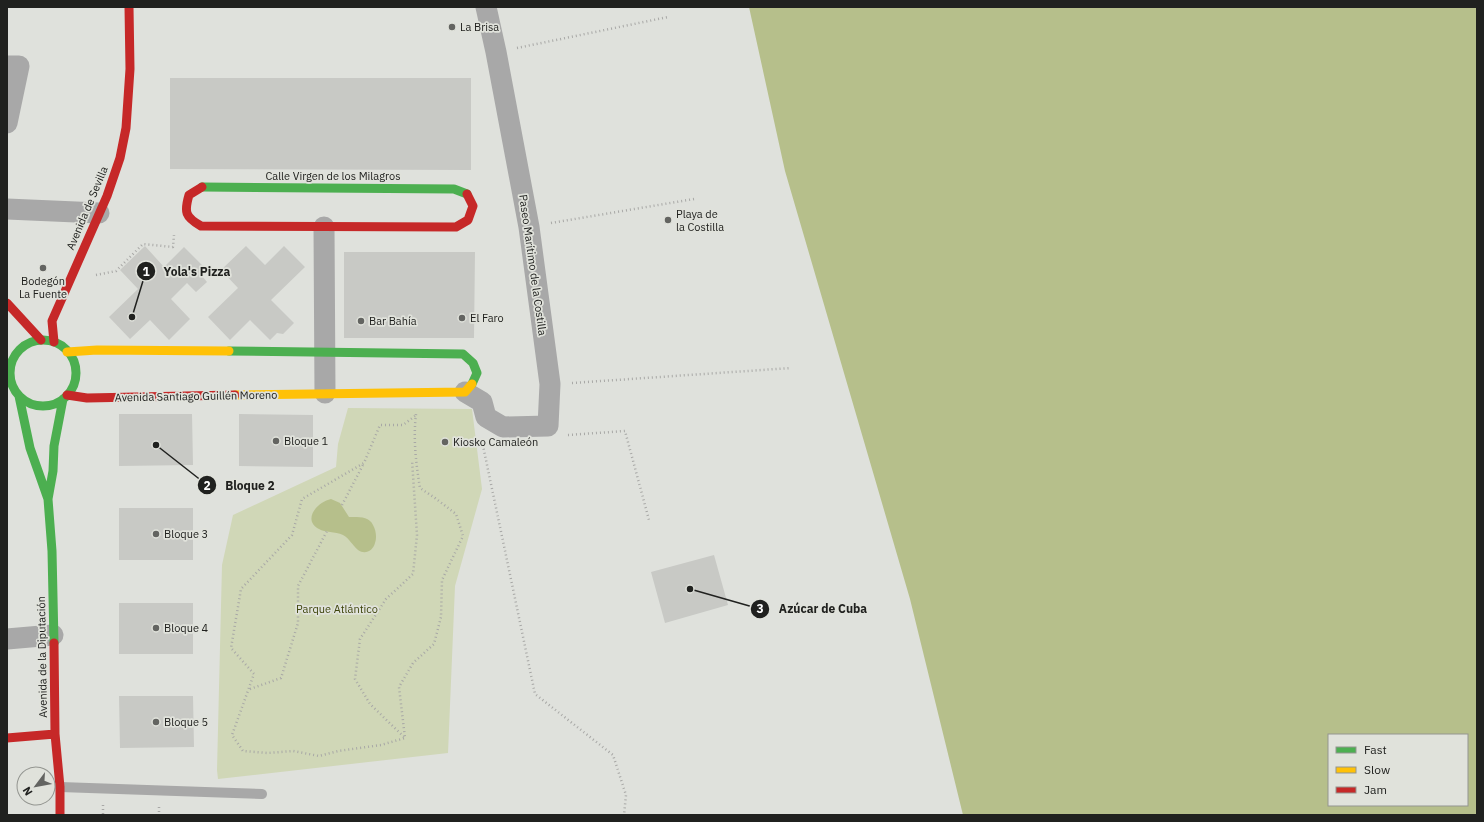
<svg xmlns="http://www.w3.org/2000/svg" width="1484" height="822" font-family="'IBM Plex Sans',sans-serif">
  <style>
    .green { fill: #d0d7b7 }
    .water { fill: #b6bf8b; fill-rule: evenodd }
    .building { fill: #c8c9c5 }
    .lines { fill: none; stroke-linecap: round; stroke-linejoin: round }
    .path { stroke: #a8a8a6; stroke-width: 2.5; stroke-dasharray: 1 3; stroke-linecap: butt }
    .lane { stroke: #a8a8a8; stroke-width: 10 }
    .street { stroke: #a8a8a8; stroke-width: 21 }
    .fast { stroke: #4caf50; stroke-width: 9 }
    .slow { stroke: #ffc107; stroke-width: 9 }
    .jam { stroke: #c62828; stroke-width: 9 }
    .poi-dot { fill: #636461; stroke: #e0e2db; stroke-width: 1.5 }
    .labels { text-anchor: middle; stroke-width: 3.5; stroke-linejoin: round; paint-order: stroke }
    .poi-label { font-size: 11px; fill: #20211f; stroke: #e0e2db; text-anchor: start }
    .street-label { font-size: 11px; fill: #20211f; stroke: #e0e2db }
    .park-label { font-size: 11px; fill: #3e450c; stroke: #e0e2db }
    .leader { fill: none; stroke: #20211f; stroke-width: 1.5 }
    .callout-dot { fill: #20211f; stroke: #e0e2db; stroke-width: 1.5 }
    .mark-label { font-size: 12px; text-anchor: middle; font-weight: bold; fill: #fff }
    .callout-label { font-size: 12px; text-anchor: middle; font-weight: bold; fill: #20211f; stroke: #e0e2db; stroke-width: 3.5; stroke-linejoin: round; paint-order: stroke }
  </style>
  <rect width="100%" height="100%" fill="#dfe1dc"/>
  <path class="green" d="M348 408 472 409 482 489 455 586 448 753 218 779 217 770 222 565 233 515 336 467 338 444Z"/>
  <path class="water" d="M749 7H1477V815H963L910 599 785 171ZM1329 735H1467V805H1329Z
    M331 499 340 503 349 517C358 517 369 516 373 525 376 530 377 538 375 543 373 551 365 555 358 550 352 545 350 539 343 535 335 531 325 533 319 529 302 520 317 502 331 499Z"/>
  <path class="building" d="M170 78H471V170L170 169Z
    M145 246 164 267 184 247 204 267 201 270 204 274 202 276 207 282 196 292 187 283 171 299 190 319 169 340 150 320 130 339 109 317 138 289 120 270Z
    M246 246 265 265 284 246 305 267 271 300 294 323 283 334 277 333 270 340 250 320 230 340 208 317 238 288 221 270Z
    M344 252H475L474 338H344Z
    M119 414H192L193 465 119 466Z
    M239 414 313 415V467L239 466Z
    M119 508H193V560H119Z
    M714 555 728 605 665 623 651 572Z
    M119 603H193V654H119Z
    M119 696H193L194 747 120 748Z"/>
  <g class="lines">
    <path class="path" d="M517 48 668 17
      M551 223 694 199
      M96 275 116 271 143 244 173 247 174 235
      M572 383 791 368
      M415 416 403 425H380L364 463 302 499 292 535 241 589 231 648 254 674 232 735 243 751 268 753 293 751 319 756 338 751 381 745 405 738 399 687 413 663 434 644 441 617 442 580 463 536 456 514 435 498 420 488C416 464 413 439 416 414
      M568 435 625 431 649 520
      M482 441 535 694 613 755 626 795 624 815
      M342 505 364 463
      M250 689 281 678 298 623V586L327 531
      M404 737 370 704 355 679 360 639 386 599 413 574 417 535 412 460
      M103 805V815
      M159 807V815"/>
    <path class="lane" d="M60 787 262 794"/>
    <path class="street" d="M7 66H19L7 123
      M7 209 99 213
      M324 227 325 393
      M465 392 482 402 486 417 503 427 548 426 550 384 529 227 496 52 486 7
      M7 639 53 635"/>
    <path class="fast" d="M202 187 454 189 467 194
      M10 373a33 33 0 1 1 66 0a33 33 0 1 1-66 0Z
      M229 351 463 354 473 363 477 373 472 384
      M19 396 30 448 48 499
      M54 643 52 551 48 499 53 471 54 446 63 399"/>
    <path class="slow" d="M67 352 97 350 229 351
      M235 395 465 392 472 384"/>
    <path class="jam" d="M202 187 189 195C184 212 185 217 201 226L456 227 468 220 473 206 467 194
      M7 303 41 340
      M54 342 52 321 107 196 120 158 126 128 130 69 129 7
      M67 395 87 398 235 395
      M54 643 55 734 60 787V815
      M7 738 55 734"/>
  </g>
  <g class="poi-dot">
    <circle cx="452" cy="27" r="4"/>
    <circle cx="668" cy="220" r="4"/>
    <circle cx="43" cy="268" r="4"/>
    <circle cx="462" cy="318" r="4"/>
    <circle cx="361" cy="321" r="4"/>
    <circle cx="276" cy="441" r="4"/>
    <circle cx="445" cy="442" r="4"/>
    <circle cx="156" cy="534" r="4"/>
    <circle cx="156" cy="628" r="4"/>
    <circle cx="156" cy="722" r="4"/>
  </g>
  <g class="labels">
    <g class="poi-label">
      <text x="460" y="31">La Brisa</text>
      <text x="676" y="218">Playa de<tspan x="676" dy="13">la Costilla</tspan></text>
      <text x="43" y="285" text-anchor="middle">Bodegón<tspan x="43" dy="13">La Fuente</tspan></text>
      <text x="470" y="322">El Faro</text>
      <text x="369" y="325">Bar Bahía</text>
      <text x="284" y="445">Bloque 1</text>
      <text x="453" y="446">Kiosko Camaleón</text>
      <text x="164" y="538">Bloque 3</text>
      <text x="164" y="632">Bloque 4</text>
      <text x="164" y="726">Bloque 5</text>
    </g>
    <g class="street-label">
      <text x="333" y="180">Calle Virgen de los Milagros</text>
      <text transform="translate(87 208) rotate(-67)" y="4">Avenida de Sevilla</text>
      <text transform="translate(533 265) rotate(82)" y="4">Paseo Marítimo de la Costilla</text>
      <text transform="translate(196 396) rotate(-1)" y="4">Avenida Santiago Guillén Moreno</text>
      <text transform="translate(42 657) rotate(-91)" y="4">Avenida de la Diputación</text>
    </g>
    <g class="park-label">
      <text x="337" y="613">Parque Atlántico</text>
    </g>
  </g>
  <path class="leader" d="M132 317L146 271M156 445L207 485M690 589L760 609"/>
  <g class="callout-dot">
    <circle cx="132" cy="317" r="4"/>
    <circle cx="156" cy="445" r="4"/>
    <circle cx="690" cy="589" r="4"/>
    <circle cx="146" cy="271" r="10"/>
    <circle cx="207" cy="485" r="10"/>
    <circle cx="760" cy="609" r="10"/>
  </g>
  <g class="mark-label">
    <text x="146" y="276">1</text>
    <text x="207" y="490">2</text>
    <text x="760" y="613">3</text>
  </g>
  <g class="callout-label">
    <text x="197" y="276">Yola's Pizza</text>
    <text x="250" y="490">Bloque 2</text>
    <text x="823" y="613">Azúcar de Cuba</text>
  </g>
  <rect width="1484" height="822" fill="none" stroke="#20211f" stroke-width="16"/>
  <rect x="1328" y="734" width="140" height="72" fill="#e0e2db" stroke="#939590"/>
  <rect x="1336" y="747" width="20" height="6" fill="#4caf50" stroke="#939590"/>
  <text x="1364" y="754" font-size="12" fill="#20211f">Fast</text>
  <rect x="1336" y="767" width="20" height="6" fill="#ffc107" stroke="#939590"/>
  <text x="1364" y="774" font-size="12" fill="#20211f">Slow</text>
  <rect x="1336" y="787" width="20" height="6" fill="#c62828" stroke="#939590"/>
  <text x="1364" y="794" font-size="12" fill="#20211f">Jam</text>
  <g transform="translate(36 786) rotate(238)"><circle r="19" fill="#e0e2db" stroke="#939590"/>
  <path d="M0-3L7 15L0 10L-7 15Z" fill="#636461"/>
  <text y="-6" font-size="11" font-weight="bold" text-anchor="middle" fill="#20211f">N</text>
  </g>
</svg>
